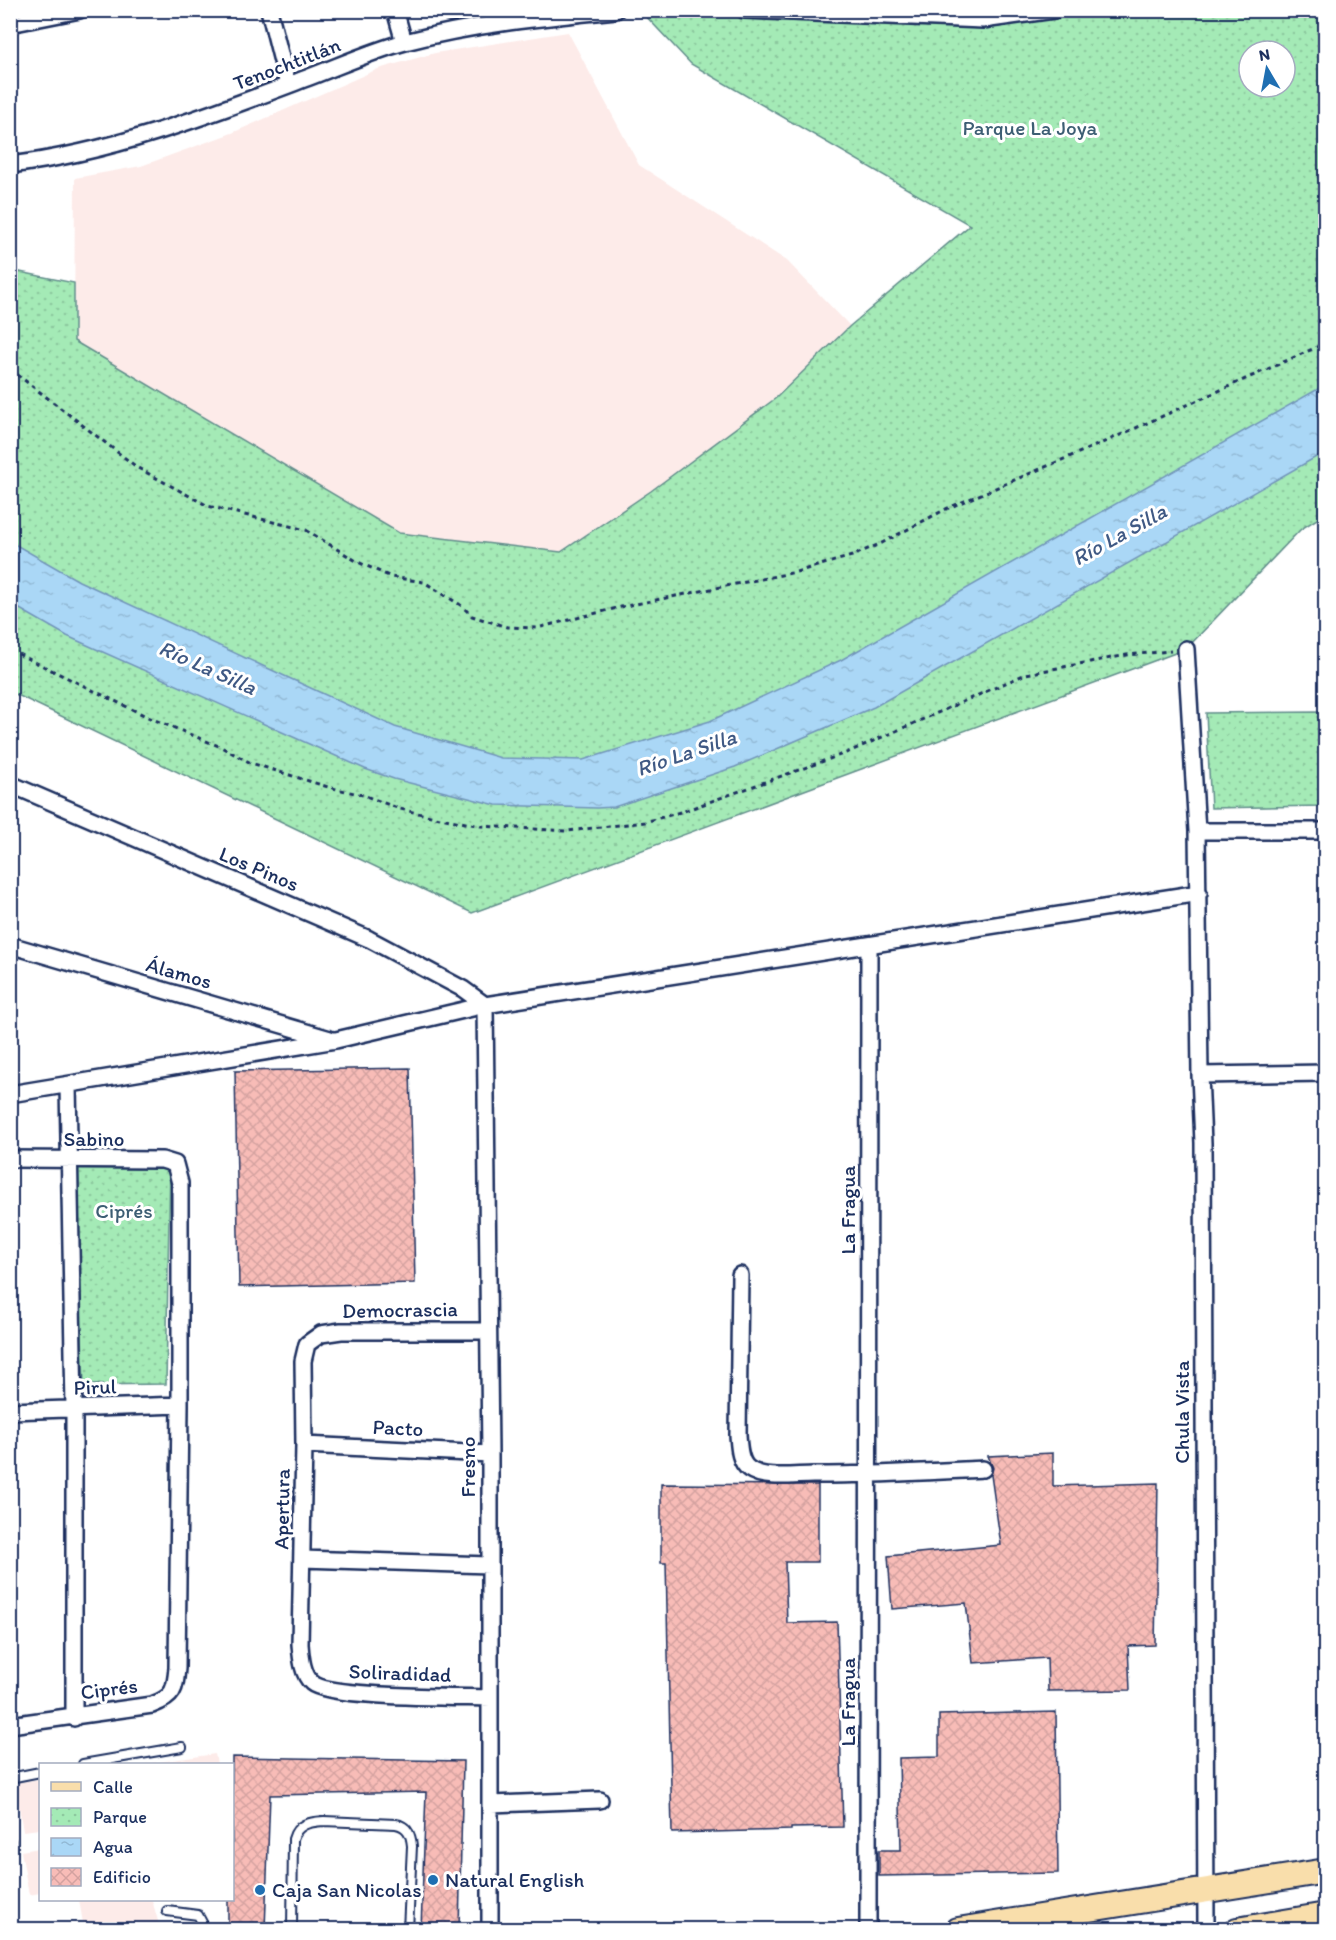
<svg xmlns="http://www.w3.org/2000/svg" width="1336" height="1940" font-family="Itim,sans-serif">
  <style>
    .built { fill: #fdebe9 }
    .park { fill: url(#park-dots); stroke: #608c8a; stroke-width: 1.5; fill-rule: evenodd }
    .water { fill: url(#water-ripples); stroke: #7194b9; stroke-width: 1.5 }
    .building { fill: url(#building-cross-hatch); stroke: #1b2f5e; stroke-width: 1.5 }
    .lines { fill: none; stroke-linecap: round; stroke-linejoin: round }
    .service-casing { stroke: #1b2f5e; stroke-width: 12 }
    .minor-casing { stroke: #1b2f5e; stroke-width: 20 }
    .primary-casing { stroke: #1b2f5e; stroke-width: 28 }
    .path { stroke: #1b2f5e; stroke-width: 3; stroke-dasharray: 4.5 4.5; stroke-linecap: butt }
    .service { stroke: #fff; stroke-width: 8 }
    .minor { stroke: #fff; stroke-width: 15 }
    .primary { stroke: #f9deab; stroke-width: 24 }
    .poi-dot { fill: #1f6fb2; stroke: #fff; stroke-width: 2 }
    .labels { text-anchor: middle; stroke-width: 6; stroke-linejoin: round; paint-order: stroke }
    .street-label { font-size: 21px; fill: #1b2f5e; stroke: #fff }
    .park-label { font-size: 21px; fill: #3d5e74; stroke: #fff }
    .poi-label { font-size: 21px; fill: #1b2f5e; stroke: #fff; text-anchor: start }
    .water-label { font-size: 22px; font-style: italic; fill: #3f5984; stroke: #fff }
  </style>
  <defs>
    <pattern id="park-dots" width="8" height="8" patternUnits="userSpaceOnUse" patternTransform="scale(1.5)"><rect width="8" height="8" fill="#a4eab6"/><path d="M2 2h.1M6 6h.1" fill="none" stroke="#8dc99f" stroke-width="1.8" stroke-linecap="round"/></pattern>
    <pattern id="water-ripples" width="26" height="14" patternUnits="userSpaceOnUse" patternTransform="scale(1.5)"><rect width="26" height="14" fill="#aad7f6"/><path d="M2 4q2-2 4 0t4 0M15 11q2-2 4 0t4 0" fill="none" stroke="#92b9d5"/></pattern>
    <pattern id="building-cross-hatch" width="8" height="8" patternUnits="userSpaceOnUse" patternTransform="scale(1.5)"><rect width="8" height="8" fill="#f8bcb7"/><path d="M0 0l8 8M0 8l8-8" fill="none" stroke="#d4a2a0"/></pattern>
  </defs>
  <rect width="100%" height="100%" fill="#fff"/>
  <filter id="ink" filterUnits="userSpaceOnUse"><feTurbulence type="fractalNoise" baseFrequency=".0167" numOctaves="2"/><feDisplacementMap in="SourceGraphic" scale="12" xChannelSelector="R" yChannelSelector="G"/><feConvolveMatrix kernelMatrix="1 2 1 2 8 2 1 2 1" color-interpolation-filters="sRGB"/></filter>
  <g filter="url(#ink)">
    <path class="built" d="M568 32 639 165 787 261 850 326 776 398 651 491 561 552 399 533 74 341 75 178 141 166 232 133 378 69 435 53Z
      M215 1754 217 1764H144Z
      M40 1779V1829L23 1831 15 1783Z
      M40 1848V1893L29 1895 21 1851Z
      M79 1900H152L160 1928 188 1923 189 1929H84Z"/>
    <path class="park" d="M1052 10 1325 11V514L1301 529 1186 649 472 913 11 692 10 270 74 283V341L399 533 561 552 651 491 776 398 850 326 970 225 691 64 641 11H696L951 19ZM1249 51H1285V87H1249Z
      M1322 712 1324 806 1211 808 1206 713Z
      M170 1163 166 1384 84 1385 75 1166Z"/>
    <path class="water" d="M1325 385V452L874 707 735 767 614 807 597 808 496 805 394 779 365 769 67 636 11 604V542L79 581 395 727 501 758 583 760 710 721 841 660Z"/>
    <path class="building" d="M410 1068 415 1283 239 1287 235 1071Z
      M1053 1453V1486L1158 1483 1155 1645 1128 1646 1130 1690 1048 1691 1047 1658 973 1663 966 1603 892 1609 888 1556 1001 1545 991 1475 993 1468 988 1456Z
      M661 1484 818 1485V1562H785L787 1623 837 1622 843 1827 791 1828V1830L672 1833 666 1563H661Z
      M1056 1712 1058 1873 879 1876V1850H901L899 1758 939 1757V1715Z
      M232 1757 463 1761 459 1929H421L426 1792 270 1795 265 1929H228V1899H232Z"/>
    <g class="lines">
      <defs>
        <path id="service" d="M83 1764 182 1747
          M10 1778 40 1772
          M10 1841V1845
          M167 1911 198 1915 206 1930
          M292 1930 293 1839C297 1824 309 1822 324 1821L396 1824C408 1826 411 1835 412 1846L408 1930"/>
        <path id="minor" d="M269 10 288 85
          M395 10 404 42
          M744 10 983 20 1054 10
          M10 24 80 10
          M10 165C114 152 209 115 307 78 339 66 372 51 405 42 474 24 545 17 616 10
          M1186 649 1197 831 1200 1075 1203 1143 1206 1930
          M10 784 369 939 463 989 485 1005 490 1454V1930
          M1197 831H1326
          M10 945 330 1039
          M1200 1075 1326 1073
          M68 1085 74 1408V1718
          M10 1094 336 1040 485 1005 1199 893
          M10 1159 162 1160 175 1164 180 1183V1405L177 1668C175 1690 174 1697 152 1705L10 1725
          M740 1275 738 1435C739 1446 739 1462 749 1469 765 1480 794 1475 813 1475 870 1475 926 1472 983 1469
          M487 1331H341L321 1334 307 1344 303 1361 304 1445 300 1644C301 1656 302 1674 312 1683 329 1698 460 1697 490 1698
          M10 1411 180 1405
          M304 1445 490 1454
          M302 1559 489 1565
          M491 1804 600 1800
          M868 1930 869 945"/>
        <path id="primary" d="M958 1930 1326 1871
          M1237 1930 1326 1915"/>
      </defs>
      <use href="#service" class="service-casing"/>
      <use href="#minor" class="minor-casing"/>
      <use href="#primary" class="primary-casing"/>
      <path class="path" d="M10 369 138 468 208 506 306 530 358 562 391 577 424 582 462 606 472 616 507 627 537 628 621 607 796 572 852 556 882 543 946 509 1109 440 1326 343
        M10 650 150 718 221 747 251 763 328 787 363 795 400 809 435 817 481 826 567 831 645 822 684 811 846 753 1026 674 1127 655 1171 651"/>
      <use href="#service" class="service"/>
      <use href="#minor" class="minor"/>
      <use href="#primary" class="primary"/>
    </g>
  </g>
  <g class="poi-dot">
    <circle cx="433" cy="1880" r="6"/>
    <circle cx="260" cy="1890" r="6"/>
  </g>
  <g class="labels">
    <g class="street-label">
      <text transform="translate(287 64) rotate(-21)" y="7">Tenochtitlán</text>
      <text transform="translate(259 869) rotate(23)" y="7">Los Pinos</text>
      <text transform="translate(179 973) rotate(16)" y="7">Álamos</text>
      <text x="94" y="1146">Sabino</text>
      <text transform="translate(848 1210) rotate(-90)" y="7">La Fragua</text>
      <text transform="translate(400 1310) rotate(-1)" y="7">Democrascia</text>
      <text transform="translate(95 1387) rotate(-2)" y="7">Pirul</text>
      <text transform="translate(1182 1412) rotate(-90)" y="7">Chula Vista</text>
      <text transform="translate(398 1428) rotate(3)" y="7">Pacto</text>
      <text transform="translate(468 1467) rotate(-90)" y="7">Fresno</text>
      <text transform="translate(282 1509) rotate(-89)" y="7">Apertura</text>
      <text transform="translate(400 1673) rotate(2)" y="7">Soliradidad</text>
      <text transform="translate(109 1689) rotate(-7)" y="7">Ciprés</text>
      <text transform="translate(848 1702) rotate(-90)" y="7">La Fragua</text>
    </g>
    <g class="park-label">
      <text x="1030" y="135">Parque La Joya</text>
      <text x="124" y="1218">Ciprés</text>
    </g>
    <g class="poi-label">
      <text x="445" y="1887">Natural English</text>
      <text x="272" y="1897">Caja San Nicolas</text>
    </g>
    <g class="water-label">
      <text transform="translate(1119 534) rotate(-29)" y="8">Río La Silla</text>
      <text transform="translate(208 667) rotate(24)" y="8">Río La Silla</text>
      <text transform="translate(686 752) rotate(-19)" y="8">Río La Silla</text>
    </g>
  </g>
  <rect width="1336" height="1940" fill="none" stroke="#fff" stroke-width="36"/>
  <rect x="18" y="18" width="1300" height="1904" fill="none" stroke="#1b2f5e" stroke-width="2" filter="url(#ink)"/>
  <rect x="39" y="1763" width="195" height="138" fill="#ffffff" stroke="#a4acbf" stroke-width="1.5"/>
  <rect x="51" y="1782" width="30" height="9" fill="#f9deab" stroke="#a4acbf" stroke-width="1.5"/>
  <text x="93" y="1793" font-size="18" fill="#1b2f5e">Calle</text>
  <rect x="51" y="1808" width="30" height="18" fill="url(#park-dots)" stroke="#a4acbf" stroke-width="1.5"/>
  <text x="93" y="1823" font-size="18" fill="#1b2f5e">Parque</text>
  <rect x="51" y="1838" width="30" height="18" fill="url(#water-ripples)" stroke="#a4acbf" stroke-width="1.5"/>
  <text x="93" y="1853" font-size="18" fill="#1b2f5e">Agua</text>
  <rect x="51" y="1868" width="30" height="18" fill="url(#building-cross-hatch)" stroke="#a4acbf" stroke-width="1.5"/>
  <text x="93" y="1883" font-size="18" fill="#1b2f5e">Edificio</text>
  <g transform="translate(1267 69) rotate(350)"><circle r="28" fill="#ffffff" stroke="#a4acbf" stroke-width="1.5"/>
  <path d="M0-4.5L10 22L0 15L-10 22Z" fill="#1f6fb2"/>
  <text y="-9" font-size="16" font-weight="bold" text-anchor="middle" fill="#1b2f5e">N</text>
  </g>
</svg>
